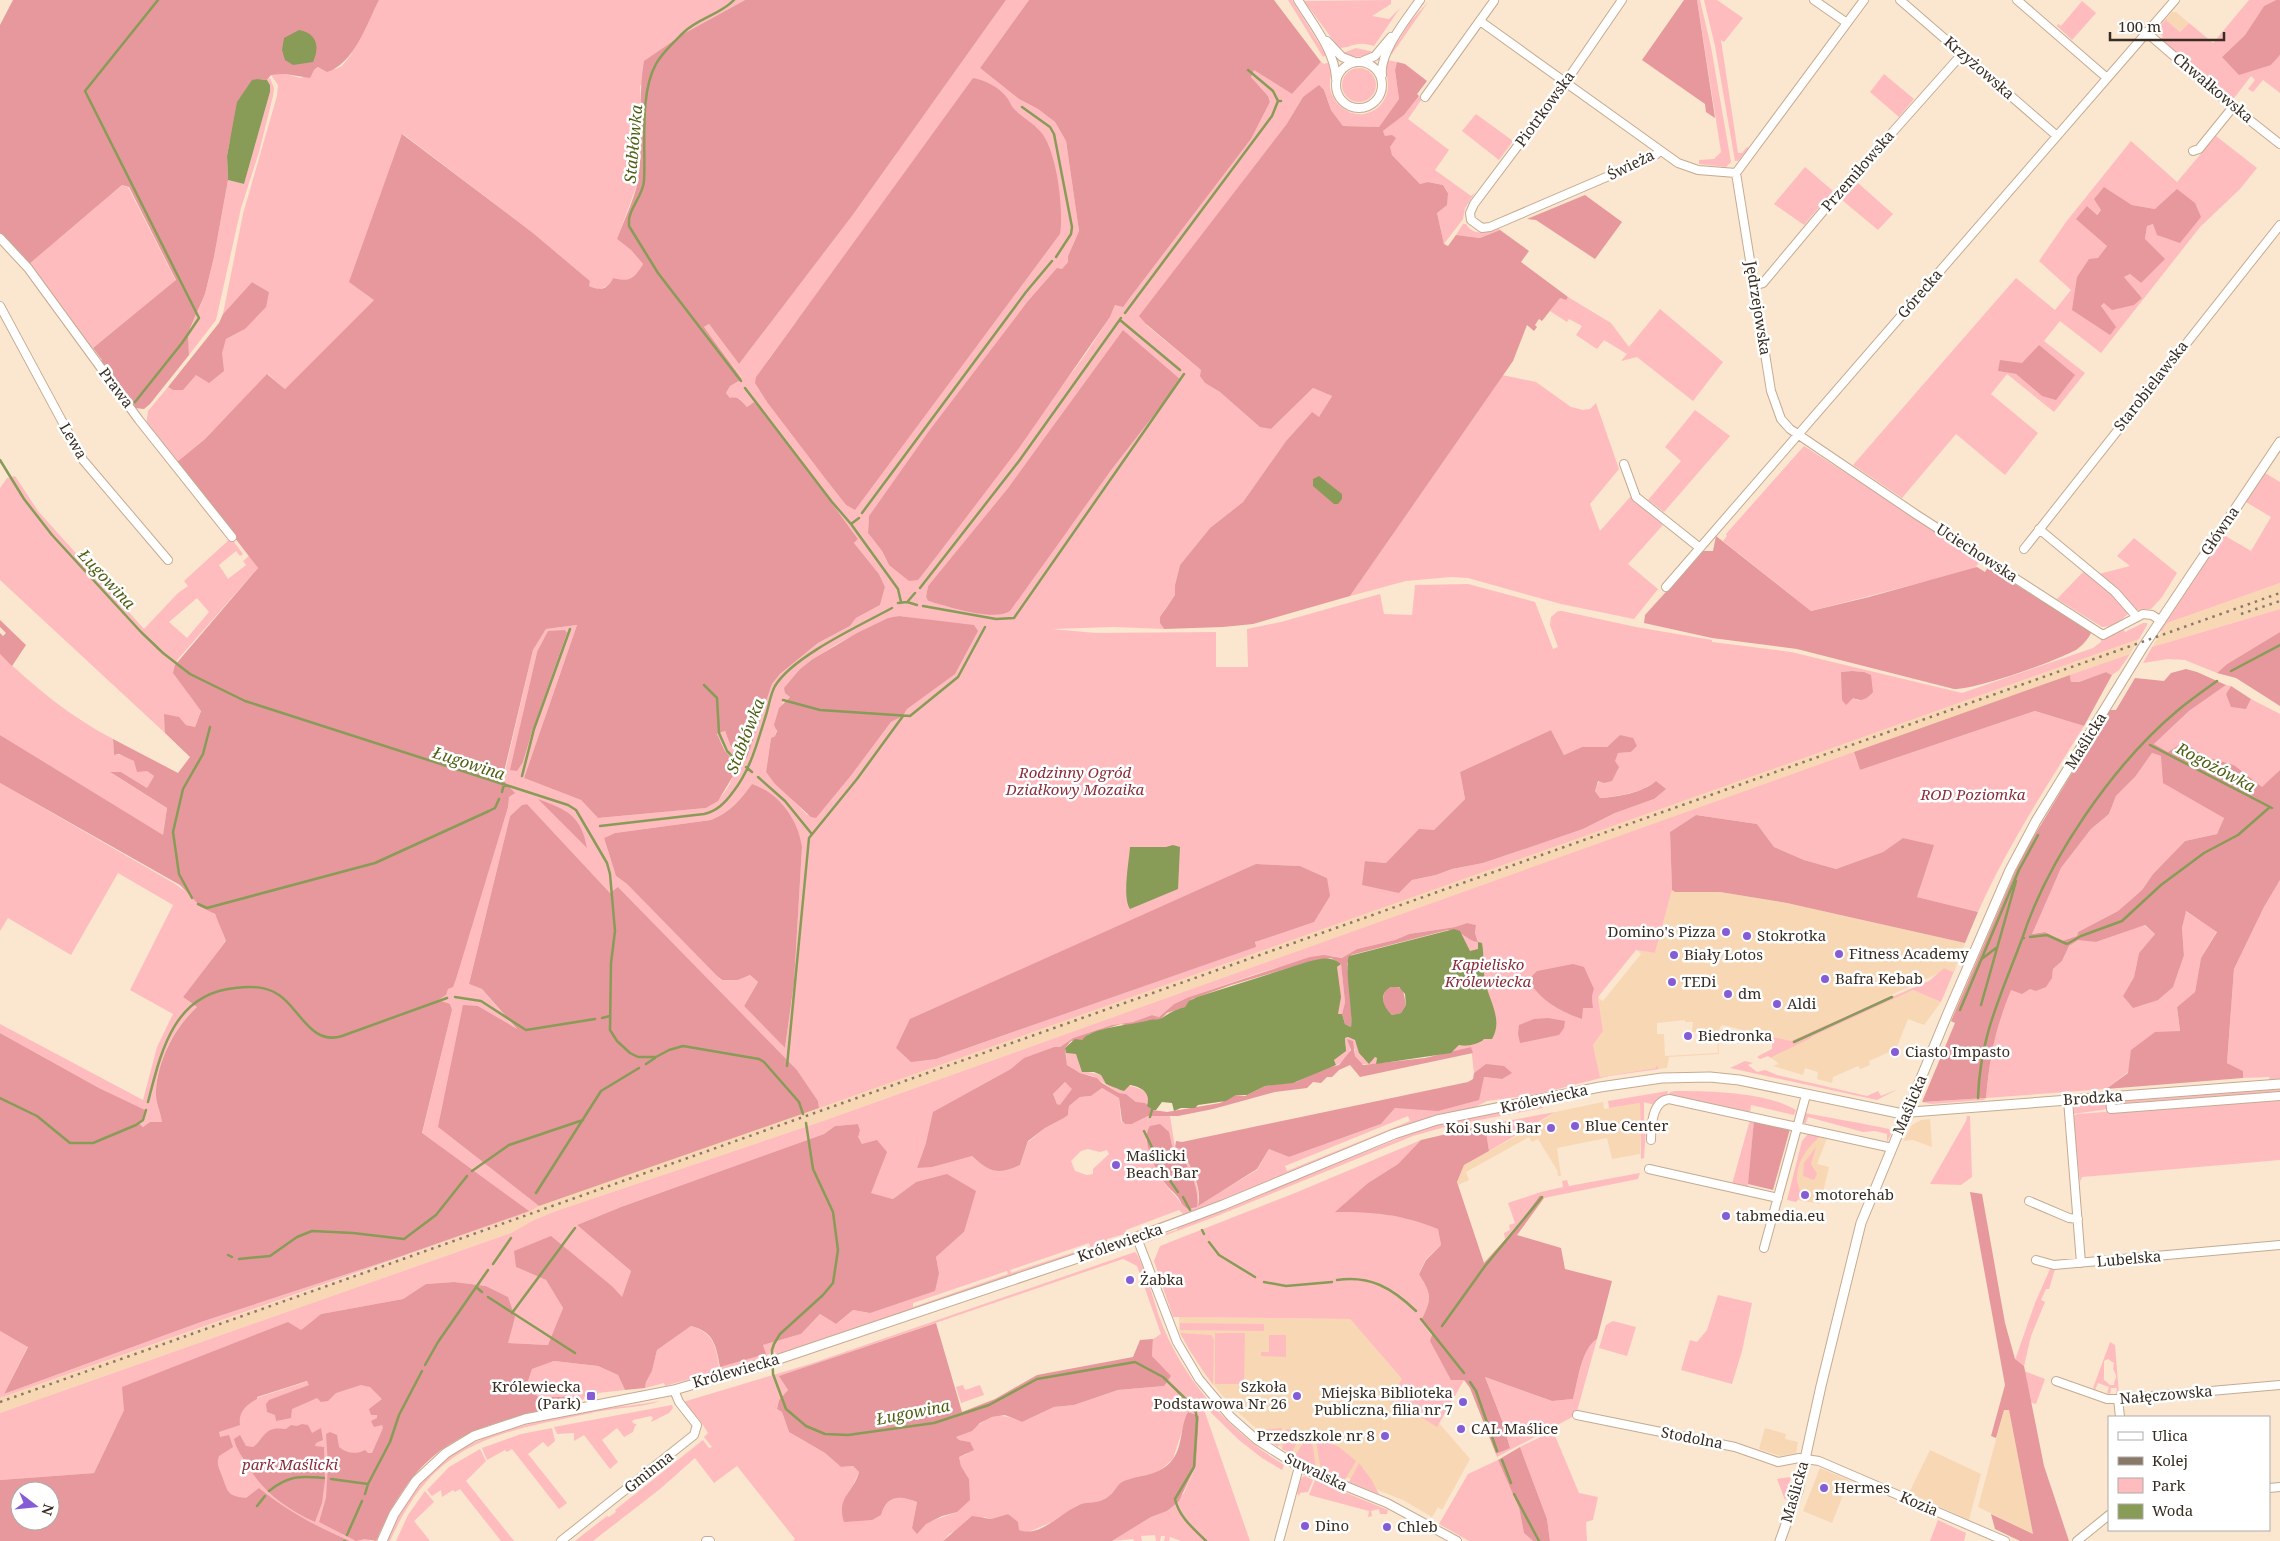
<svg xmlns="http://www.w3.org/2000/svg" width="2280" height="1541" font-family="'Noto Serif',serif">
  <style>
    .built { fill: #f8d7b5; fill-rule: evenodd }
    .green { fill: #ffbcbf; fill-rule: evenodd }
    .forest { fill: #e7989d; fill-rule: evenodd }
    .water { fill: #889b57; fill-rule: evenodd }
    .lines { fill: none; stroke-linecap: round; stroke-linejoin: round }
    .stream { stroke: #889b57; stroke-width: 2.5 }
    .minor-casing { stroke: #c5ab90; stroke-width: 10 }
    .tertiary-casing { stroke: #c5ab90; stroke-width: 11 }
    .minor { stroke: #fff; stroke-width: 8 }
    .tertiary { stroke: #fff; stroke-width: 9 }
    .rail { stroke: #887969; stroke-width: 2.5; stroke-dasharray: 2.5 5; stroke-linecap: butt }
    .poi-dot { fill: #865cd6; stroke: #fff; stroke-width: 2 }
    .labels { text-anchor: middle; stroke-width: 5; stroke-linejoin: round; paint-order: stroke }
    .street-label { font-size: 15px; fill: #382d22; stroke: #fff }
    .park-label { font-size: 15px; font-style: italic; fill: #8a2e3b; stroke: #fff }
    .poi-label { font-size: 15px; fill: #382d22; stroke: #fff; text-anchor: start }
    .water-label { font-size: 16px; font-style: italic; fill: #4e5f13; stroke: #fff }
  </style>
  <rect width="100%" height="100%" fill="#fbe6cf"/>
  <path class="built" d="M2172 12H2176L2189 23 2180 32 2167 21V18Z
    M2280 583V609L2152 647 2167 623Z
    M2139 639 2130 654 823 1121 556 1211 534 1220 511 1233 0 1413V1398L370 1269 529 1212 539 1206Z
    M1672 890 1675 892H1720L1787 903 1965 943 1953 972 1944 968 1939 973 1828 1024 1797 1043 1913 990 1941 1002 1924 1025 1908 1019 1896 1049 1869 1061 1870 1065 1860 1069 1858 1066 1833 1077 1832 1083 1817 1079 1818 1072 1805 1068 1803 1075 1773 1066 1778 1064 1777 1062 1768 1056 1760 1059 1758 1056 1772 1049V1037L1722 1025 1718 1031 1719 1054 1669 1057 1667 1068 1659 1069 1656 1065V1068L1600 1077 1593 1045 1603 1031 1598 998 1603 1001 1641 954 1637 950 1655 953ZM1685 1020V1022H1693L1692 1032 1713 1031V1038H1717L1718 1053 1665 1056 1664 1034H1657V1023Z
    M1603 1102 1604 1109 1640 1103V1154L1612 1159 1607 1138 1557 1148 1561 1176H1558L1557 1170 1538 1139 1532 1142 1529 1137 1466 1172 1469 1180 1458 1185 1457 1182 1464 1165 1531 1128 1555 1112Z
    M1930 1119 1932 1147 1913 1140 1903 1141 1912 1125 1921 1120Z
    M1811 1134 1827 1138 1817 1164 1829 1167 1820 1204 1788 1198 1805 1137Z
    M1179 1317 1350 1319 1402 1379 1464 1380 1439 1423 1470 1459 1442 1510 1438 1507 1432 1517 1403 1500 1303 1460 1268 1439 1231 1406 1203 1372 1179 1331Z
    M2004 1410H2009L2033 1534 1978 1507Z
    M1765 1428 1786 1434 1785 1439 1798 1442 1796 1453 1780 1456 1759 1449Z
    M1930 1450 1981 1474 1969 1520 1909 1493Z
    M1820 1468 1849 1480 1832 1523 1803 1511Z"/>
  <path class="green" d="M379 0H745L685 33 640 86 641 125 638 182 617 239 631 250 643 264C634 279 630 282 613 278L610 285 597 290 588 286 590 281 533 233 403 134 374 300 285 389 268 374 205 439 177 462 146 425 148 411 168 387 173 390C193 377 219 363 226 339L245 329 269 292 252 282 223 314 243 214 277 96 278 85 271 75 285 74 301 78 319 67 336 69 342 66 350 56Z
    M1006 0H1029L980 68 1019 99 1038 109 1055 122 1066 141 1079 231 1068 256V262L953 400 869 516 868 533 882 551 889 565 917 580 923 574 1085 355 1110 317 1115 305 1129 299 1251 139 1270 102 1268 96 1251 77 1254 69 1292 94 1321 62 1324 64 1330 62C1333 71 1329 79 1330 88 1333 104 1348 116 1364 114 1373 112 1381 107 1385 98 1392 86 1384 73 1387 60L1397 62 1395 70 1399 99 1379 127 1343 126 1331 110 1324 90 1303 97 1286 125 1225 207 1146 325 1201 370 1205 383 1220 392 1264 427 1271 429 1313 388 1332 396 1319 418 1311 413 1286 441 1243 502 1210 528 1180 565 1175 585V595L1165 609 1160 623 1164 629 1114 627 1052 629 1096 633 1216 632V667H1248L1247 629 1281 622 1380 594 1384 614 1412 615 1415 585 1468 584 1535 602 1553 649 1558 647 1550 625 1551 617 1558 611H1562L1636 627 1712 640V642L1791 652 1962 693 2093 648 2101 642V638L2123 629 2125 632 2143 623H2147V625L2139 639 819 1108 818 1101 797 1070 619 888 610 893 527 804 522 805 510 816 469 984 482 989 518 1031 478 1006 438 1127 539 1206 529 1212 0 1398V1331L28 1346 4 1394 201 1322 396 1258 528 1211 422 1134 452 1010 437 1000 503 780 533 650 546 629 577 625 524 778 581 800 598 818 706 808C721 801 737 780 733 763 731 755 721 743 717 735L725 731 731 747 747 758 772 684 780 674 818 643 850 626 856 618 880 605 885 587 879 574 854 543 858 539 792 449 754 402 747 407 740 399 730 398 726 393 730 386 742 378 704 327 709 324 739 364 852 216ZM1008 99 1012 108 1040 131 1060 234 854 509 846 505 831 486 756 377 795 323ZM1180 380 1112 469 1069 529 951 607 928 601 926 597 928 586 1008 488 1054 426ZM899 616 920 619 907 709 903 716 891 722 853 773 807 815 766 772 771 738 775 736 783 702 791 697 800 669 835 645 880 622ZM565 630 567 633 533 729 523 762 520 727 537 652 560 631ZM1852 671 1864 672 1859 701 1853 698 1841 672ZM1551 730 1564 755 1582 747H1607L1620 735 1637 746 1631 752 1618 753C1612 767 1599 776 1595 791L1600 798C1618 796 1642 793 1656 781L1654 799 1615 813 1583 829 1483 863 1452 869 1436 875 1412 880 1399 893 1365 861 1386 863 1434 830 1465 799 1460 772ZM752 784 802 847 794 983 785 1048 744 1006 758 982 750 975 738 980H721L717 976 627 884 616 876 604 838 615 833 711 820C731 812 740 800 752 784ZM1256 864 1300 866 1327 878 1255 943V947L936 1059Z
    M1288 0H1292L1326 55 1323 57Z
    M1391 0V4L1372 16 1389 19 1400 8 1374 46C1354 40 1353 48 1339 48L1304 1Z
    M1697 0H1700L1711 47 1731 162 1726 167 1699 164V160L1714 159 1721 152Z
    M1704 0H1717L1743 18 1724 42 1721 40 1738 153H1742L1747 147 1749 148 1738 161H1735L1715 46Z
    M2249 0H2276L2264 6 2245 35 2222 57 2271 65 2280 55V93L2263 80 2253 92 2248 89 2255 80 2251 76 2231 102 2160 40 2163 36 2156 30 2167 18V21L2180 32 2189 23 2213 43Z
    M2082 1 2096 13 2072 40 2057 26 2058 24 2061 26Z
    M1428 2 1392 54H1390L1410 22Z
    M1356 48 1374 52C1366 58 1352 58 1343 53Z
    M1342 85a17 17 0 1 1 34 0a17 17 0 1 1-34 0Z
    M1884 74 1914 99 1899 117 1870 92Z
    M270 78 274 88 273 96 259 152 241 208 216 320 189 355 188 334 205 294 214 257 228 180 244 184 270 92V85L267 80Z
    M1419 96 1422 99 1408 119 1449 150 1435 170 1471 196 1475 193 1465 208 1463 219 1444 244 1437 213 1448 192 1443 185 1429 182 1420 184 1392 155 1383 131 1404 115Z
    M1476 114 1513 141 1499 160 1462 131Z
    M2216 136 2257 168 2240 189 2200 227 2101 353 2060 321 2044 341 2085 373 2054 412 2007 374 1991 394 2038 433 2005 475 1956 434 1902 498 1853 465 2016 278 2055 310 2071 290 2039 261 2066 222 2131 141 2177 182ZM2104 187 2132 205 2155 209 2153 224 2147 226 2145 239 2147 276 2141 283 2130 274 2124 277 2142 298 2104 303 2101 307 2116 327 2077 277 2098 259 2107 246 2087 206 2096 215 2101 210ZM2022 363 2042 396 2016 374 1999 371Z
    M1805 167 1833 191 1804 225 1774 204Z
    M1858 183 1893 214 1878 230 1842 200Z
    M122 185 128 187 176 281 93 348 88 346 28 265Z
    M1463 224H1466C1474 237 1486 232 1499 228L1500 230 1480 238 1456 235Z
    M1560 297 1565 300 1568 297 1611 323 1629 347 1660 309 1723 362 1693 401 1637 357 1621 361 1627 354 1604 340 1597 349 1576 335 1582 326 1569 319 1567 322 1550 311Z
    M1502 375 1536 382 1571 407 1583 410 1590 409 1596 403 1619 469 1590 504 1600 531 1630 497 1663 525 1628 564 1658 589 1634 619 1561 604 1468 578 1451 577 1406 581 1350 596Z
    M1695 410 1730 436 1664 512 1648 500 1681 461 1665 447Z
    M1804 446 1981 560 1974 569 1811 611 1723 541 1727 536 1726 534Z
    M2265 473 2280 482V583L2167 623 2162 631 2159 632 2224 535 2251 551 2271 517 2246 502Z
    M15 476 38 511 144 629 178 593 188 586 184 581 231 538 243 554 240 556 236 551 219 565 228 579 246 565 243 561 249 556 258 568 178 659 176 663 189 695 201 710 195 727 186 725 178 717 165 715V733L0 580V488L7 478ZM197 598 209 612 187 638 169 622Z
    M2134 538 2177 573 2162 597 2151 609 2135 610 2099 574 2130 566 2117 556Z
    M2085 570 2108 589 2129 613C2122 620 2112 627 2102 627L2057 599Z
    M2280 609V632L2227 664 2217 673 2185 660 2168 659 2143 663 2152 647Z
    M0 654C34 687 71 717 113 739L114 755C128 752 144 769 154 776L147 788 121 772 111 773 167 808 163 836 0 735Z
    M2130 654 2119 670 2112 675 2106 672 2079 682H2071L2070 675Z
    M2226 685 2231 686 2226 694 2246 709 2251 699 2280 714V770L2263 788 2234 765 2206 757 2183 742 2168 752 2154 744 2189 711Z
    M2035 711 2084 726C2046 787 2007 847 1978 912L1917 897 1933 845 1903 838 1883 852 1836 869 1804 860 1774 847 1757 824 1696 815 1670 832 1672 890 1655 953 1636 950 1598 997 1603 1031 1593 1045 1600 1077 1656 1068V1065L1659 1069 1609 1076 1538 1094 1487 1101 1469 1110 1421 1120 1203 1209 1126 1236 1125 1234 1107 1239V1241L1093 1245 1094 1247 776 1355 775 1352 767 1355V1358L665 1386 664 1383 645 1388 646 1382 652 1371 657 1350 691 1326C713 1333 716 1345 719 1367L765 1354 763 1345 801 1334 820 1314 836 1324 853 1310 870 1313 939 1273 936 1257 964 1232 916 1182 893 1199 870 1193 862 1144 857 1137 860 1130 858 1124 835 1126 824 1134 621 1207 577 1225 631 1271 622 1298 613 1287 516 1267 546 1280 563 1308 549 1345 508 1343V1297L486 1286 454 1282 426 1284 403 1299 321 1314 301 1330 124 1410 94 1473 0 1480V1413L511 1233 534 1220 556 1211 823 1121 1854 752 1860 770ZM1467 923 1476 925 1475 933 1478 941 1469 939 1463 933H1460L1465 942 1481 1042 1463 1046 1459 1045 1451 1053 1471 1047 1474 1073 1487 1064 1502 1079 1484 1077 1415 1108H1395L1381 1124 1289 1157 1269 1149 1257 1170 1198 1205C1201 1187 1190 1165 1181 1149L1175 1148 1170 1116H1148L1132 1124H1125L1121 1121 1119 1098 1102 1088 1091 1096 1080 1097 1069 1106 1068 1115 1064 1118 1045 1128 1028 1142 1020 1165C998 1175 990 1173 972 1156L917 1168 926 1143 1025 1058 1054 1047H1060L1073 1038 1112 1025 1133 1022 1152 1015 1159 1017 1174 1004 1189 997 1262 972 1303 961 1332 956 1343 958 1357 949 1395 940 1409 934 1455 927ZM1553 969 1594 989 1592 996 1593 1008H1583L1537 971ZM1408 1116 1410 1121 1287 1171 1285 1166ZM1146 1138 1173 1150 1181 1204C1177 1195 1169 1191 1164 1182 1156 1168 1150 1153 1146 1138ZM1088 1149 1100 1152 1107 1150 1109 1154 1093 1169V1174L1087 1175 1075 1171 1071 1161 1081 1151ZM1179 1210 1183 1214 1128 1234 1126 1233V1230ZM1089 1243 1090 1247 1011 1273 1010 1270ZM1007 1271 1008 1274 913 1307V1303Z
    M2152 753 2161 756 2213 810 2224 818 2217 834 2185 841 2153 874 2142 890 2118 911 2078 932 2077 936 2062 941 2045 932 2031 934 2061 868 2091 829 2109 814 2116 796 2135 777Z
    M0 783 170 881C176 884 211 909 215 915 220 922 222 933 226 941L183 997 197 1007C173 1028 152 1069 157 1103 158 1109 161 1115 163 1122L143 1127 137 1123 144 1110 99 1088 0 1033V1024L143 1100 157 1047 173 1014 130 990 173 905 118 873 71 955 8 918 0 931Z
    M2280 880V1081L2267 1082 2270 1077 2243 1078V1071L2227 1063 2234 969 2264 907Z
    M2185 911 2217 931 2201 958 2195 992 2177 1007 2180 1032 2106 1089 1986 1098 1984 1100 1931 1104 1922 1102 1986 1098C1990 1055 1995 1029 2011 989H2030L2052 978 2053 969 2062 961 2069 946 2078 939 2096 942 2144 925 2155 934 2139 953 2134 977 2123 996 2184 955 2182 928Z
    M1960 957 1941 1002 1913 990 1811 1037V1038L1772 1057V1058L1768 1056 1760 1059 1757 1057 1772 1049V1037L1791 1041 1890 996H1894L1929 981 1944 968 1953 972Z
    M1341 964 1345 1002 1342 1014H1338L1337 967Z
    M1348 1037 1355 1040 1363 1058 1371 1060 1375 1057 1377 1058 1376 1064H1361L1355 1056V1049L1350 1045C1352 1053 1343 1063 1336 1065L1334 1060 1346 1045 1345 1038Z
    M1066 1053 1076 1054 1084 1071 1101 1075 1106 1084C1120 1087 1133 1083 1146 1092L1149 1104 1147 1106 1136 1102 1126 1094 1119 1093 1093 1076 1080 1073 1067 1065Z
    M1745 1061 1753 1063 1748 1065 1757 1072 1765 1070 1777 1075 1867 1096 1878 1091 1881 1096 1898 1089 1877 1100 1730 1068Z
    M1065 1082 1073 1089 1060 1106 1057 1104 1053 1094Z
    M2280 1088V1094L2114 1105V1100Z
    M1668 1091 1667 1096 1655 1105 1644 1102V1123L1648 1124V1128H1646L1644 1158 1641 1159 1640 1103 1609 1108 1608 1101Z
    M1675 1091C1709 1091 1767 1092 1796 1110L1794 1115 1751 1105 1750 1113 1668 1096 1670 1092Z
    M2280 1099V1160L2082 1177 2080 1182 2073 1116 2077 1114Z
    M2107 1101 2108 1109 2073 1114 2075 1103Z
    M1542 1104 1543 1108 1452 1125 1413 1136 1217 1216 1145 1243 1150 1238 1177 1230V1228L1412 1133 1440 1124Z
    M1555 1112 1489 1151 1485 1125Z
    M1805 1113C1831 1118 1861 1123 1889 1129L1891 1134 1887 1142V1134L1875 1131 1863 1132 1808 1117 1805 1125 1803 1121Z
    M1967 1116H1970L1972 1177 1961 1185 1930 1184 1966 1121Z
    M1750 1120H1754L1748 1188 1732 1184Z
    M1809 1133 1819 1135V1137C1808 1148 1798 1159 1797 1176 1796 1186 1805 1193 1796 1202L1787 1200 1802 1141Z
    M1421 1140 1398 1164 1368 1183 1336 1212H1375L1410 1219 1438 1228 1441 1245 1426 1259 1419 1273C1432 1295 1432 1298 1421 1321L1464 1380 1437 1427 1390 1398 1402 1379 1350 1319 1173 1317 1154 1261 1160 1246 1295 1193Z
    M1816 1147 1811 1164 1817 1174 1814 1180 1803 1176 1804 1163Z
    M1640 1173 1638 1179 1544 1198 1540 1195 1520 1223 1505 1239 1504 1233 1510 1230 1509 1225 1515 1223 1508 1203 1541 1192 1563 1187 1562 1181 1567 1180 1569 1186Z
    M1135 1252C1143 1260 1155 1305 1160 1319 1183 1380 1229 1431 1284 1465L1282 1470 1262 1458 1239 1440 1202 1404 1250 1541H1181L1170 1537 1169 1541H1164L1165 1536H1161L1160 1541H1156L1155 1535 1141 1536 1142 1541H1134L1133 1539 1112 1541 1151 1517 1167 1511 1184 1493 1196 1465 1199 1417 1188 1412 1173 1459 1159 1471 1121 1483 1110 1496 1097 1503 1078 1505 1052 1522 1026 1533 1019 1530 1008 1514 991 1519 985 1517 949 1534 943 1541H793L795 1539 737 1466 714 1483 695 1458 660 1489 593 1541H575L607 1516 609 1517 616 1512 615 1510 703 1440 709 1448 712 1447 704 1437 708 1433 699 1419 683 1402 810 1364ZM1123 1259 1137 1266 1161 1334 1153 1339 1152 1356 1165 1371 1164 1386 1118 1390 1074 1405 1054 1407 1022 1422C986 1406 987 1426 956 1437L958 1440 970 1442 967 1454 959 1457 961 1466 969 1479 957 1512 912 1528 917 1502C899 1495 888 1494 881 1515L850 1492 859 1472 853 1466 841 1467 825 1453 789 1432 782 1412 777 1409 779 1400 788 1390 780 1376Z
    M2050 1269H2055L2049 1289H2046L2041 1300 2045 1302 2031 1336 2024 1366 2015 1360 2035 1303Z
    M1718 1295 1752 1303 1742 1351 1732 1384 1681 1370 1690 1340 1697 1342 1707 1330Z
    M1613 1321 1636 1327 1627 1356 1599 1348 1606 1325Z
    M1180 1323 1264 1324V1331L1180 1330Z
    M1180 1333 1211 1335 1214 1340 1213 1385 1190 1351Z
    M1215 1333H1245L1244 1384H1215Z
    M1269 1335H1286V1357L1261 1356V1352H1269Z
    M1597 1339 1576 1415 1497 1457 1496 1454 1510 1447 1503 1423 1485 1377 1552 1401 1573 1399C1578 1381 1581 1349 1597 1339Z
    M2110 1342 2115 1345 2119 1395 2116 1394 2117 1388H2111L2110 1394 2107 1393 2109 1387 2098 1383 2095 1390 2093 1388ZM2108 1359 2114 1363 2113 1369C2119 1380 2115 1375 2114 1385H2110L2104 1380V1361Z
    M554 1361 598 1366 618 1375 625 1390 598 1393V1394L584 1397V1399L570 1405 569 1400 538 1398 527 1384 532 1369Z
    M339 1371 384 1379 393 1420 370 1541H236L195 1418Z
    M2024 1371 2045 1379 2036 1404 2030 1402Z
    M963 1385 965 1390 980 1385 984 1395 961 1403 956 1387Z
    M660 1401C644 1407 625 1407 608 1410 593 1412 578 1416 563 1419 476 1436 428 1456 390 1541H386C422 1461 467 1436 551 1419 567 1415 583 1411 600 1409 620 1406 640 1405 660 1401Z
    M672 1405 673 1408 669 1413 651 1422 653 1418 651 1416 633 1420 632 1422 637 1425 635 1426 633 1432 624 1437 617 1428 602 1440 618 1462 610 1469 584 1435 574 1441V1433L557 1434 554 1427Z
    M552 1428 555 1441 548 1447 543 1442 528 1454 567 1503 559 1509 512 1449 507 1452 505 1450 487 1460 482 1448 521 1434Z
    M1282 1428 1278 1447 1255 1431Z
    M1286 1429 1302 1432 1291 1454 1282 1449Z
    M1553 1431 1579 1493 1598 1497 1593 1520 1586 1522 1587 1541H1550L1547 1519 1520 1447Z
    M1317 1437 1339 1447 1356 1461 1345 1480 1321 1470 1316 1442Z
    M1306 1439 1312 1441 1316 1468 1294 1457Z
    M480 1449 486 1461 466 1481 514 1541H501L460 1489 455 1492 453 1490 442 1497 441 1490 432 1496 427 1490 449 1467Z
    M1498 1460 1519 1508 1524 1533 1533 1541H1469L1439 1524 1468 1474Z
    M1359 1463 1371 1479 1379 1494 1349 1482Z
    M1305 1476 1313 1480 1308 1492 1300 1493 1299 1496 1297 1493 1301 1478Z
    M1791 1477 1787 1492 1789 1493 1785 1500 1777 1479Z
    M1315 1480 1388 1510 1387 1514H1380L1379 1509 1371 1511 1372 1516 1368 1517 1369 1511 1309 1495Z
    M425 1491 434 1502 414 1521 430 1541H396L408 1515Z
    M1938 1520 1966 1533 1964 1541H1930Z"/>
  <path class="forest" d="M13 0H379C367 23 354 64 327 72L318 67 314 70 310 78 285 74 271 75 267 80 258 79 230 140 227 156 228 180 214 257 205 294 188 333 189 355 150 404 144 409 135 408 101 363 102 360 93 348 176 280 129 187 122 185 28 265 0 234V25Z
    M745 0H1006L852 216 739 364 709 324 704 327 742 379 730 386 726 393 730 398C739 396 741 401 747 407L754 402 792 449 858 539 854 543 879 574 885 587 880 605 856 618 850 626 818 643 780 674 772 684 747 758 731 747 725 731 717 734 725 751 739 766 718 801 706 808 598 818 581 800 524 778 577 625 546 629 533 650 503 776V780L515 793 509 797 508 807 456 979 453 987 448 989 446 995 438 1000 450 1004 452 1010 422 1133 529 1211 396 1258 201 1322 4 1394 28 1347 0 1331V1033L99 1088 145 1110 142 1119 138 1123 143 1127 150 1122H162C161 1113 156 1104 156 1095 156 1063 174 1028 197 1007L183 997 226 941 215 914 201 907 180 885 0 783V735L163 835 167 808 110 772H121L147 788 154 776 147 771 137 772 134 761 119 754 114 755 113 739 178 773 190 757 165 733 164 714 179 717 186 725 195 727 201 711 173 673 175 665 258 568 177 462 205 439 267 374 285 389 374 300 349 282 402 134 533 233 590 281 589 286C599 291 608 290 613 278 630 282 634 279 643 264L631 250 617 239C623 223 635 197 638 181 644 141 637 101 644 61L685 33Z
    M1029 0H1274L1321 62 1292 94 1254 70 1251 77 1268 96 1270 102 1251 139 1129 299 1123 307 1115 305 1110 317 1019 448 923 574 918 580 909 581 889 565 882 551 868 533 869 516 929 431 1028 301 1057 268 1062 269 1068 262V256L1079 231 1066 141 1055 122 1038 109 1019 99 980 68Z
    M1684 0H1697L1715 118 1706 112 1705 104 1642 60Z
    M2276 0H2280V55L2271 65 2239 75 2222 57 2245 35 2264 6Z
    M1397 62 1405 64 1427 81 1417 94 1419 96 1404 115 1383 131 1385 136 1392 135 1396 138 1390 147 1392 155 1420 184 1428 182 1443 185 1448 193 1447 205 1437 213 1444 244 1448 246 1456 235 1480 238 1500 230 1529 251 1521 262 1568 297 1566 300 1560 298 1542 321 1539 319 1535 325 1537 327 1534 331 1527 325 1513 361 1350 596 1253 624 1223 627 1164 629 1160 623V617L1175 595V585L1180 565 1210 528 1243 502 1286 441 1312 412 1319 417 1332 396 1313 388 1271 429 1260 427 1220 392 1205 383 1200 376 1201 370 1146 324 1139 316 1286 125 1303 97 1319 85 1324 90 1331 110 1343 126 1379 127 1399 99 1395 70Z
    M973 78C987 81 999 87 1008 99 1010 102 1011 106 1014 109 1022 117 1033 123 1040 131 1057 149 1064 211 1060 234L855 510 846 505 831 486 767 402 755 383 756 377Z
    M2104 187 2132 205 2155 209 2177 189 2195 203 2201 217 2180 243 2157 235 2153 224 2147 226 2145 239 2165 259 2141 283 2130 274 2124 277 2142 298 2134 305 2112 310 2104 303 2101 306 2116 327 2110 335 2072 310 2077 277 2089 259 2098 258 2107 246 2076 219 2087 206 2097 215 2101 210 2094 199Z
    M1585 195 1622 222 1595 259 1536 220 1527 219Z
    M252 282 269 292 266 307 245 329 226 339 222 353 224 371 209 383 196 375 183 390H173L168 387 219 323 223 314Z
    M1123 330 1181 380 1112 469 1010 611C993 622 947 606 928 601L926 597 928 586 1008 488Z
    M2039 345 2075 375 2056 400 2042 396 2016 374 1998 371 2000 360 2022 363Z
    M1716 536 1811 611 1869 597 1977 567 1985 572 1988 567 2037 598 2038 596 2090 630 2091 633C2088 639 2082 646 2076 650 2053 662 1978 689 1954 689L1797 649 1712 638 1644 623 1645 615 1703 551H1713Z
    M899 616 974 625 978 631 955 674 907 709 903 716 891 722 853 773 816 818 811 817 775 784 766 772 771 738 775 736 777 731 774 725 779 708 790 697 785 693 784 688 800 669 813 659 857 633 888 618Z
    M0 620 26 645 12 666 0 654V633L3 636 6 633 0 627Z
    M565 630 567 633 533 729 523 762 517 771 510 770 537 652 548 631Z
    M2280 632V706L2236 678 2217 673 2227 664Z
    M2186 669 2197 672 2226 685 2189 711 2154 744 2168 752 2183 742 2206 757 2234 765 2262 787 2280 770V880L2264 907 2234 969 2227 1063 2243 1071V1078L2106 1089 2128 1073 2131 1050 2155 1032 2180 1031 2177 1007 2195 992 2201 958 2217 932 2186 911 2182 928 2184 955 2173 987 2158 1000 2133 1008 2123 996 2134 977 2139 953 2155 934 2145 925 2096 942 2078 940 2069 946 2062 961 2053 969 2052 978 2046 987 2036 991 2030 989 2022 994 2011 990C1995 1030 1990 1055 1986 1098L1922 1102 1955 1023 1951 1021 2022 856 2099 728 2110 710H2116L2135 678 2164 681 2171 673ZM2152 753 2161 756 2163 783 2224 818 2217 834 2185 841 2153 874 2142 890 2118 911 2078 932 2077 936 2062 941 2045 932 2032 934 2061 868 2091 829 2109 814 2116 796 2135 777Z
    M1852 671 1864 672 1871 675 1873 692C1867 699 1862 702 1853 698L1846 705 1842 700 1841 672Z
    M2106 672 2112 675 2084 726 2035 711 1860 770 1854 752 2070 675 2071 682H2079Z
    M2231 686 2251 699 2246 709 2231 707 2226 694Z
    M1551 730 1564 755 1582 747H1607L1620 735 1633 738 1637 746 1631 752 1618 753 1615 761 1619 767 1612 781 1604 783 1598 781 1595 791 1600 798C1618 797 1642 793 1656 781L1666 789 1654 799 1615 813 1583 829 1551 840 1483 863 1452 869 1436 875 1412 880 1399 893 1362 885 1365 861 1386 863 1419 829 1434 830 1465 799 1460 772Z
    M752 784C779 793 798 819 802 847L794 983 785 1048 744 1006 758 982 750 975 738 980H722L717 976 627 884 616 876 604 838 615 833 711 820C731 812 740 800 752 784Z
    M538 799C567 810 581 815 587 848Z
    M527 804 610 893 618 887 797 1070 818 1101 819 1108 539 1206 438 1127 463 1005 478 1006 517 1029 482 989 469 984 510 816 522 805Z
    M1696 815 1757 824 1774 847 1804 860 1836 869 1883 852 1903 838 1934 845 1917 897 1978 912 1965 943 1787 903 1720 892H1675L1672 890 1670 832Z
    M1256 864 1300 866 1327 878 1330 896 1314 922 1255 942 1256 947 936 1059 911 1062 896 1048 910 1019Z
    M1467 923 1476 925 1475 933 1478 942C1464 940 1464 930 1448 930L1351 955 1347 964 1351 1001V1027L1345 1024 1342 1014 1345 1002 1341 964 1331 958 1306 963 1231 985 1192 999 1185 1007 1167 1013 1161 1019 1128 1026 1121 1024 1089 1034 1082 1040 1071 1041 1065 1048 1067 1065 1080 1073 1097 1078 1102 1083 1119 1093 1126 1094 1136 1102 1145 1103 1153 1110 1167 1112 1220 1103 1236 1095 1245 1096 1265 1086 1296 1082 1326 1068 1339 1065 1351 1050 1347 1039 1353 1041 1355 1056 1363 1065 1425 1058 1471 1047 1473 1053 1360 1077 1350 1065 1339 1070 1332 1077H1327L1321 1083 1313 1082 1307 1088 1275 1092 1213 1109 1178 1116H1148L1132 1124H1125L1122 1121 1119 1098 1102 1088 1091 1096 1080 1097 1069 1106 1068 1115 1064 1118 1045 1128 1028 1141 1020 1165C998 1175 990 1173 972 1156L932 1167 917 1168 926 1143 933 1112 1011 1069 1024 1058 1054 1047H1060L1073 1038 1112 1025 1133 1022 1152 1015 1159 1017 1174 1004 1189 997 1310 957 1324 955 1342 958 1357 949 1395 940 1409 934 1455 927ZM1065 1082 1072 1089 1060 1105 1057 1104 1053 1094Z
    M1573 964 1584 967 1594 989 1592 996 1593 1008H1583L1582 1019C1559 1011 1541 1001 1528 980L1537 971Z
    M1396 986 1403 990 1406 1005 1401 1013 1392 1015C1383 1008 1380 998 1387 988Z
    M1548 1018 1565 1021 1564 1028 1559 1035 1520 1043 1518 1034 1519 1025 1534 1019Z
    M1486 1064 1504 1066 1512 1073 1502 1079 1484 1077 1479 1100 1438 1111 1395 1108 1381 1124 1289 1157 1269 1149 1257 1169 1198 1206C1203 1188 1190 1165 1181 1149L1175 1148 1176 1141 1182 1142 1468 1082 1473 1079 1474 1073Z
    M1754 1120 1790 1129 1773 1190 1748 1184Z
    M858 1124 860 1130 858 1137 862 1144 877 1140 887 1152 871 1193 893 1199 916 1182 947 1174 976 1191 964 1232 936 1257 939 1273 935 1291 870 1313 853 1310 836 1324 820 1314 801 1334 763 1345 766 1354 720 1367C716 1345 714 1332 691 1326L657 1350 652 1371 646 1382 645 1388 625 1390 618 1375 598 1366 554 1361 532 1369 527 1384 538 1397H566L570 1405C469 1426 420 1440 376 1541L365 1539 356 1541 319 1522 326 1498 328 1464 326 1434 330 1432 337 1435 339 1447C346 1453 356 1455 365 1450L368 1453H372L383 1428 382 1425 374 1427 371 1421 377 1418V1415H371L369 1409 382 1399 370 1387 361 1385 336 1393 328 1401 321 1402 317 1398 292 1409 291 1418 276 1421 275 1415 267 1412 266 1404 269 1400 309 1385 307 1381 257 1397V1399C246 1405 238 1412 240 1425L219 1432 220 1437 229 1435 233 1447 219 1456C216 1464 219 1468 222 1476 228 1493 228 1496 246 1498L259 1488C287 1511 317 1527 350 1541H0V1480L94 1473 124 1410 122 1387 288 1322 301 1330 321 1314 403 1299 426 1284 454 1282 486 1286 508 1297 515 1317 508 1343 548 1345 563 1308 546 1280 516 1267 514 1251 551 1236 613 1287 622 1297 631 1271 577 1225 621 1207 824 1134 835 1126ZM20 1491H50V1521H20Z
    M1160 1124 1169 1132 1173 1150 1179 1151C1188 1166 1200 1188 1197 1207L1188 1209C1181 1205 1181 1200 1176 1195 1173 1191 1168 1188 1165 1183 1156 1171 1140 1139 1150 1126Z
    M1485 1125 1489 1151 1464 1165 1457 1182 1484 1263 1520 1223 1540 1195 1544 1198 1517 1235 1561 1248 1565 1269 1612 1281 1597 1339C1581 1349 1578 1381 1573 1399L1552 1401 1485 1377 1503 1423 1510 1448 1496 1454 1470 1388 1464 1380H1451L1430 1341 1432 1335 1421 1321C1432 1298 1432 1295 1419 1274L1426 1260 1441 1245 1438 1229C1400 1214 1375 1212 1335 1212L1368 1183 1398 1164 1421 1140Z
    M1970 1192 1982 1194 2005 1323 2015 1359 2024 1366 2044 1466 2069 1541H2020L1995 1529 1991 1514 2033 1534 2009 1410H2004L1996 1438 1991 1436 2005 1385Z
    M936 1323 962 1412 995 1399 1037 1375 1133 1357 1140 1340 1153 1339 1152 1356 1171 1376 1164 1386 1118 1390 1074 1405 1054 1407 1022 1422 1005 1415 992 1417 980 1423 972 1431 956 1437 959 1440 970 1442 974 1450 959 1457 961 1466 969 1479 970 1500 957 1512 942 1516 926 1524 917 1534 912 1528 917 1502C899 1495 887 1495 881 1515L872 1520 844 1522C836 1497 853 1494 859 1472L853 1466 841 1467 825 1453 789 1432 782 1412 777 1409 779 1400 788 1390 779 1376Z
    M1188 1412 1199 1416 1196 1465 1179 1501 1167 1511 1151 1517 1112 1541H943L972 1516 991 1519 1008 1514 1018 1522 1019 1530C1040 1538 1059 1514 1077 1506 1087 1500 1097 1506 1109 1496 1114 1493 1117 1485 1122 1482 1139 1474 1160 1477 1173 1459 1183 1446 1180 1426 1188 1412Z
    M302 1424 308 1425 312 1433 321 1428 323 1440 316 1443 315 1446 324 1447 325 1480 322 1503 315 1522C287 1509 262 1491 248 1466 243 1458 236 1449 234 1439L240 1435 246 1446 253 1447C261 1442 263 1431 274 1429 278 1428 282 1429 286 1429L291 1425 297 1426Z
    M1520 1447 1547 1519 1550 1541H1533L1524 1533 1519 1508 1498 1460Z"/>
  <path class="water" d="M299 30C317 33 320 47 313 62L293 65 285 60 282 50 284 38Z
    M258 79 267 80 270 85V92L244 184 228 180 227 156 237 102 252 80Z
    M1319 476 1342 494V499L1338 504H1334L1313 486V479Z
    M1173 845 1180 847 1178 889 1130 909C1122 897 1129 862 1130 847H1166Z
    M1454 929 1460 931 1470 951 1478 949V942L1482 943C1484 954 1483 964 1484 974 1485 996 1505 1017 1492 1039H1484C1480 1044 1466 1047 1459 1045L1451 1053 1376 1064 1377 1058 1375 1057 1369 1064 1359 1053 1355 1040 1348 1037 1345 1038 1346 1051 1334 1060 1336 1065 1293 1083 1265 1086 1247 1095H1236L1226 1101 1198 1105 1195 1108H1181L1174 1111 1172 1103 1162 1102 1156 1110H1153L1147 1106C1151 1093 1142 1087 1130 1085L1124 1091C1120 1090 1109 1085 1106 1084L1101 1075 1094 1072H1082L1076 1054 1066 1053 1065 1048 1075 1039 1082 1040C1091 1027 1134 1025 1150 1020 1154 1019 1159 1020 1162 1018 1171 1012 1174 1010 1185 1007L1189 1001 1197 997 1307 962C1319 959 1331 955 1341 964L1337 967 1341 997 1338 1014H1342L1345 1024 1351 1027C1353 1010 1344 967 1349 956ZM1391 987H1399L1405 994 1406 1005 1401 1013 1392 1015C1383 1007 1378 993 1391 987Z"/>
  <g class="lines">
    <path class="stream" d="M734 0C720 15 698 18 683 33 674 42 662 53 656 64 639 94 646 148 644 181 643 195 631 206 629 219V226L658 273 741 381
      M1248 70 1273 91 1278 101
      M1022 107 1050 127 1054 134 1072 227 1071 234 1056 257
      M1125 313 1272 116 1278 101H1281
      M1120 320 1180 370
      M745 388 832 502 851 524 898 589 901 602
      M135 402 182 343 199 318 85 91 158 0
      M0 460 24 499 52 535 141 632 163 653 190 674 245 701 568 805 576 810 607 863 610 874 615 931 611 963 610 1030 617 1041 630 1053 638 1057H656L669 1050 683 1046 759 1059 764 1062 799 1102 803 1114
      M862 513 1026 292 1052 261
      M851 524 859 518
      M920 588 1019 461 1121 318
      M908 601 915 593
      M898 603 907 602 917 605
      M923 606 996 619 1014 618 1184 374
      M2231 671 2280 645
      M704 685 717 698 719 733 727 751 739 763
      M783 700 820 710 910 716 958 677 985 627
      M2150 745 2272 808
      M746 767 752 772
      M522 776 534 729 570 629
      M758 777 785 801 811 833
      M502 792 504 784
      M600 826 704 814C717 811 725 803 733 792 751 769 757 743 766 715 769 706 770 695 775 686 793 656 861 625 892 608
      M192 898 179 874 173 832 183 789 203 754 210 727
      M198 904 207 908 375 863 489 811 495 808 499 799
      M2030 937 2047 935 2067 944 2081 936 2122 921 2161 885 2204 853 2238 835 2270 807
      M2022 939C2048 859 2113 765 2177 711 2190 700 2203 691 2217 681
      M1983 958 1996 948
      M455 997 481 1001 526 1030 595 1019
      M1981 1005 2016 881
      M1960 1010 2019 870 2038 835
      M602 1018 610 1016
      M1794 1042 1892 997
      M646 1064 655 1058
      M787 1066 809 838 857 779 903 716
      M0 1098 37 1116 70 1143H93L136 1125 143 1120 146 1110
      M1978 1098C1980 1036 2001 995 2022 939L2024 938
      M148 1102C161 1052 173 994 235 988 251 986 266 986 279 995 299 1008 311 1046 342 1036L447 998
      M1150 1117 1152 1110
      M806 1123 813 1169 833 1212 838 1250 833 1283 823 1295 780 1334 774 1344 772 1350 773 1374 786 1409 806 1426 825 1434 848 1435 934 1423 989 1405 1037 1379 1135 1362 1163 1377 1195 1408 1197 1419 1194 1467 1175 1499C1179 1517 1194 1529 1206 1541
      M1144 1131 1164 1172 1178 1192
      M472 1171 509 1145 583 1120
      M536 1193 601 1091 639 1068
      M1183 1197 1190 1210
      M1202 1230 1204 1234
      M1209 1242 1219 1255 1255 1277
      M228 1255 232 1257
      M239 1259 270 1256 297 1237 312 1231 353 1233 404 1239 436 1215 467 1176
      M493 1264 511 1238
      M1337 1280C1370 1275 1392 1288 1416 1311
      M1264 1282 1286 1286 1332 1282
      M476 1287 482 1292
      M488 1297 575 1353
      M512 1313 575 1228
      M1421 1319 1464 1373
      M1442 1326 1485 1266 1542 1197
      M425 1365 438 1342 488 1270
      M1470 1382 1476 1391 1497 1451
      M1502 1460 1511 1483
      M331 1479 368 1484
      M269 1491C289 1475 300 1476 324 1478
      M365 1494 368 1484 390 1442 399 1415 422 1371
      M1514 1494 1539 1541
      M257 1506 265 1496
      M347 1535 362 1501
      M344 1541H345"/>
    <defs>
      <path id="minor" d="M1298 0C1312 23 1335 51 1336 78
        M1622 0 1565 83 1474 204 1470 213 1471 220 1482 228 1490 227 1653 157 1660 151
        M1814 0 1847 23
        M1900 0 2057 136
        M2017 0 2107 78
        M1480 21 1678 163 1698 170 1736 173 1864 0
        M2146 32 2233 107 2280 144
        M1327 41 1342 57 1355 62
        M1363 61 1375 56 1391 37
        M1336 85a23 23 0 1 1 46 0a23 23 0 1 1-46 0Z
        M1382 75C1379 53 1407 18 1420 0
        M1425 97 1494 1
        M2193 151 2199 149 2233 107
        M1736 173 1771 391 1781 419 1790 429 1917 515 2103 635 2143 614 2152 615 2161 621
        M0 238 28 268 139 420 232 537
        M1754 286 1763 283 1835 197 1962 54
        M0 306 83 460 168 560
        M1624 464 1636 497 1700 548
        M2039 529 2115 592 2137 617
        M2024 549 2280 225
        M1666 587 2175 0
        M2110 1097 2111 1109 2280 1096
        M2068 1100 2081 1263
        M1801 1128 1892 1148
        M1651 1140C1651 1126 1652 1101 1669 1099L1797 1127
        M1649 1169 1778 1198
        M2029 1201 2069 1218 2078 1219
        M1137 1238 1177 1342 1199 1379 1231 1417 1257 1440 1299 1467 1387 1503 1457 1541
        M1764 1248 1806 1095
        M2036 1260 2054 1265 2280 1245
        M2056 1381 2107 1399H2118L2280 1385
        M2118 1399 2120 1417
        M1577 1415 1735 1447 1778 1462 1799 1458 1819 1461 2005 1541
        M2269 1488 2280 1487
        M561 1541 694 1435 697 1425 679 1402 674 1390
        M706 1541H710
        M1279 1541 1299 1467
        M2077 1541 2109 1515"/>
      <path id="tertiary" d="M382 1541 394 1514 416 1481 446 1453 474 1436 525 1419 674 1390 776 1360 1125 1242 1223 1205 1394 1134 1437 1120 1600 1087 1662 1078 1710 1077 1739 1080 1898 1113 2280 1084
        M1780 1541 1798 1491 1821 1386 1861 1223 1948 1013 2010 870 2036 821 2143 647 2280 442"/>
    </defs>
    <use href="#minor" class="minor-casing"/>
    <use href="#tertiary" class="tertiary-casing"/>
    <use href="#minor" class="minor"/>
    <use href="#tertiary" class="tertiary"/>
    <path class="rail" d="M2241 614 2280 601
      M0 1402 2280 593"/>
  </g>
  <g class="poi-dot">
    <circle cx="1726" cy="932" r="5"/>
    <circle cx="1747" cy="936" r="5"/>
    <circle cx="1839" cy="954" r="5"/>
    <circle cx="1674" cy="955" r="5"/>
    <circle cx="1825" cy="979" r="5"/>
    <circle cx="1672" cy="982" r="5"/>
    <circle cx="1728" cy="994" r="5"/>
    <circle cx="1777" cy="1004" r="5"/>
    <circle cx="1688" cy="1036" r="5"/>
    <circle cx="1895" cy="1052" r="5"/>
    <circle cx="1575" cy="1126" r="5"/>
    <circle cx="1551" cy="1128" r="5"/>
    <circle cx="1116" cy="1165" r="5"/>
    <circle cx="1805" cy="1195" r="5"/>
    <circle cx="1726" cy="1216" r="5"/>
    <circle cx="1130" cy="1280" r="5"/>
    <rect x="586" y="1391" width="10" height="10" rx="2.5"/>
    <circle cx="1297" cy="1396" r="5"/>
    <circle cx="1463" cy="1402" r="5"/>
    <circle cx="1461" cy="1429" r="5"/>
    <circle cx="1385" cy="1436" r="5"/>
    <circle cx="1824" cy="1488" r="5"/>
    <circle cx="1305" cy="1526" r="5"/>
    <circle cx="1387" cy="1527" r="5"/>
  </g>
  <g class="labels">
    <g class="street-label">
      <text transform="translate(1979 68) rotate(41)" y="5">Krzyżowska</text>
      <text transform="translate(2213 88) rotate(40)" y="5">Chwałkowska</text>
      <text transform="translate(1545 109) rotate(-54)" y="5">Piotrkowska</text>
      <text transform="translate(1631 165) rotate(-26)" y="5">Świeża</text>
      <text transform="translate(1858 171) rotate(-49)" y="5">Przemiłowska</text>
      <text transform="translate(1920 294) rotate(-49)" y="5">Górecka</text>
      <text transform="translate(1758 308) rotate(81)" y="5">Jędrzejowska</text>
      <text transform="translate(2151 386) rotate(-52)" y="5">Starobielawska</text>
      <text transform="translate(116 388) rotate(53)" y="5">Prawa</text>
      <text transform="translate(73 441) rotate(60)" y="5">Lewa</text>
      <text transform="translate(2220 531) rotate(-56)" y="5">Główna</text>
      <text transform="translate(1977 553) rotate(33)" y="5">Uciechowska</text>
      <text transform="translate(2086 741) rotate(-58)" y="5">Maślicka</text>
      <text transform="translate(2093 1098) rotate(-4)" y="5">Brodzka</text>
      <text transform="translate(1544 1099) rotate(-12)" y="5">Królewiecka</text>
      <text transform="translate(1910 1105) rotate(-67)" y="5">Maślicka</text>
      <text transform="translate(1120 1243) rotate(-19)" y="5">Królewiecka</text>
      <text transform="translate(2129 1259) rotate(-5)" y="5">Lubelska</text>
      <text transform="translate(736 1371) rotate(-16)" y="5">Królewiecka</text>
      <text transform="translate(2166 1395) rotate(-5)" y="5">Nałęczowska</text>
      <text transform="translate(1692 1438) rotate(11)" y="5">Stodolna</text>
      <text transform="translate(649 1472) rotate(-38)" y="5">Gminna</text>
      <text transform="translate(1316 1472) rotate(26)" y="5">Suwalska</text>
      <text transform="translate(1795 1492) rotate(-74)" y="5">Maślicka</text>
      <text transform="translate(1919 1504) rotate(23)" y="5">Kozia</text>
    </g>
    <g class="park-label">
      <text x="1075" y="778">Rodzinny Ogród<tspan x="1075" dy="17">Działkowy Mozaika</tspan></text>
      <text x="1973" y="800">ROD Poziomka</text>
      <text x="1488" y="970">Kąpielisko<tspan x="1488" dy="17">Królewiecka</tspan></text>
      <text x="290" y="1470">park Maślicki</text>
    </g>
    <g class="poi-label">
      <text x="1716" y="937" text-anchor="end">Domino's Pizza</text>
      <text x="1757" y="941">Stokrotka</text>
      <text x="1849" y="959">Fitness Academy</text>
      <text x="1684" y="960">Biały Lotos</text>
      <text x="1835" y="984">Bafra Kebab</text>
      <text x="1682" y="987">TEDi</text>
      <text x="1738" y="999">dm</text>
      <text x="1787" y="1009">Aldi</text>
      <text x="1698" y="1041">Biedronka</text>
      <text x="1905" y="1057">Ciasto Impasto</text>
      <text x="1585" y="1131">Blue Center</text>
      <text x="1541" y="1133" text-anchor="end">Koi Sushi Bar</text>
      <text x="1126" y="1161">Maślicki<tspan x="1126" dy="17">Beach Bar</tspan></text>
      <text x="1815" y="1200">motorehab</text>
      <text x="1736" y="1221">tabmedia.eu</text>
      <text x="1140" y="1285">Żabka</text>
      <text x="581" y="1392" text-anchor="end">Królewiecka<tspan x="581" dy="17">(Park)</tspan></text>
      <text x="1287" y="1392" text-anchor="end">Szkoła<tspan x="1287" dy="17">Podstawowa Nr 26</tspan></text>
      <text x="1453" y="1398" text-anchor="end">Miejska Biblioteka<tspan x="1453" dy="17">Publiczna, filia nr 7</tspan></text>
      <text x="1471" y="1434">CAL Maślice</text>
      <text x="1375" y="1441" text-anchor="end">Przedszkole nr 8</text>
      <text x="1834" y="1493">Hermes</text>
      <text x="1315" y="1531">Dino</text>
      <text x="1397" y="1532">Chleb</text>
    </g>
    <g class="water-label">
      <text transform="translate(633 144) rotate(-85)" y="6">Stabłówka</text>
      <text transform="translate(107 579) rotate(47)" y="6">Ługowina</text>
      <text transform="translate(745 736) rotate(-69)" y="6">Stabłówka</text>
      <text transform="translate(469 763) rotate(18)" y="6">Ługowina</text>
      <text transform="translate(2216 767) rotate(28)" y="6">Rogożówka</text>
      <text transform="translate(913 1412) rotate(-11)" y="6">Ługowina</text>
    </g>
  </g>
  <rect x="2108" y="1416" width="162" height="115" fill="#ffffff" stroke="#afaba7"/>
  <rect x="2118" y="1432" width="25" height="8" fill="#ffffff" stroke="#afaba7"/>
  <text x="2152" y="1441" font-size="15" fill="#382d22">Ulica</text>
  <rect x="2118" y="1457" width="25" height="8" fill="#887969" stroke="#afaba7"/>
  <text x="2152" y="1466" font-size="15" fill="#382d22">Kolej</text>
  <rect x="2118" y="1478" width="25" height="15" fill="#ffbcbf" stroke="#afaba7"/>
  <text x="2152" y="1491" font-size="15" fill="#382d22">Park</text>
  <rect x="2118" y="1504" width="25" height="15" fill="#889b57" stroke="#afaba7"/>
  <text x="2152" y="1516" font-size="15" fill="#382d22">Woda</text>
  <g transform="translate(35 1506) rotate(106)"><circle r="24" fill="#ffffff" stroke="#afaba7"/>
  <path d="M0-4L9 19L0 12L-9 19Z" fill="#865cd6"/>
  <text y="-8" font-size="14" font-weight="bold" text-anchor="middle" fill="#382d22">N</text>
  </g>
  <path d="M2110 32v8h114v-8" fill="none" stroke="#382d22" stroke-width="2.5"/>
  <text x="2118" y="32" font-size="15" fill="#382d22" stroke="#ffffff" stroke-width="4" paint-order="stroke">100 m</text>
</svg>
